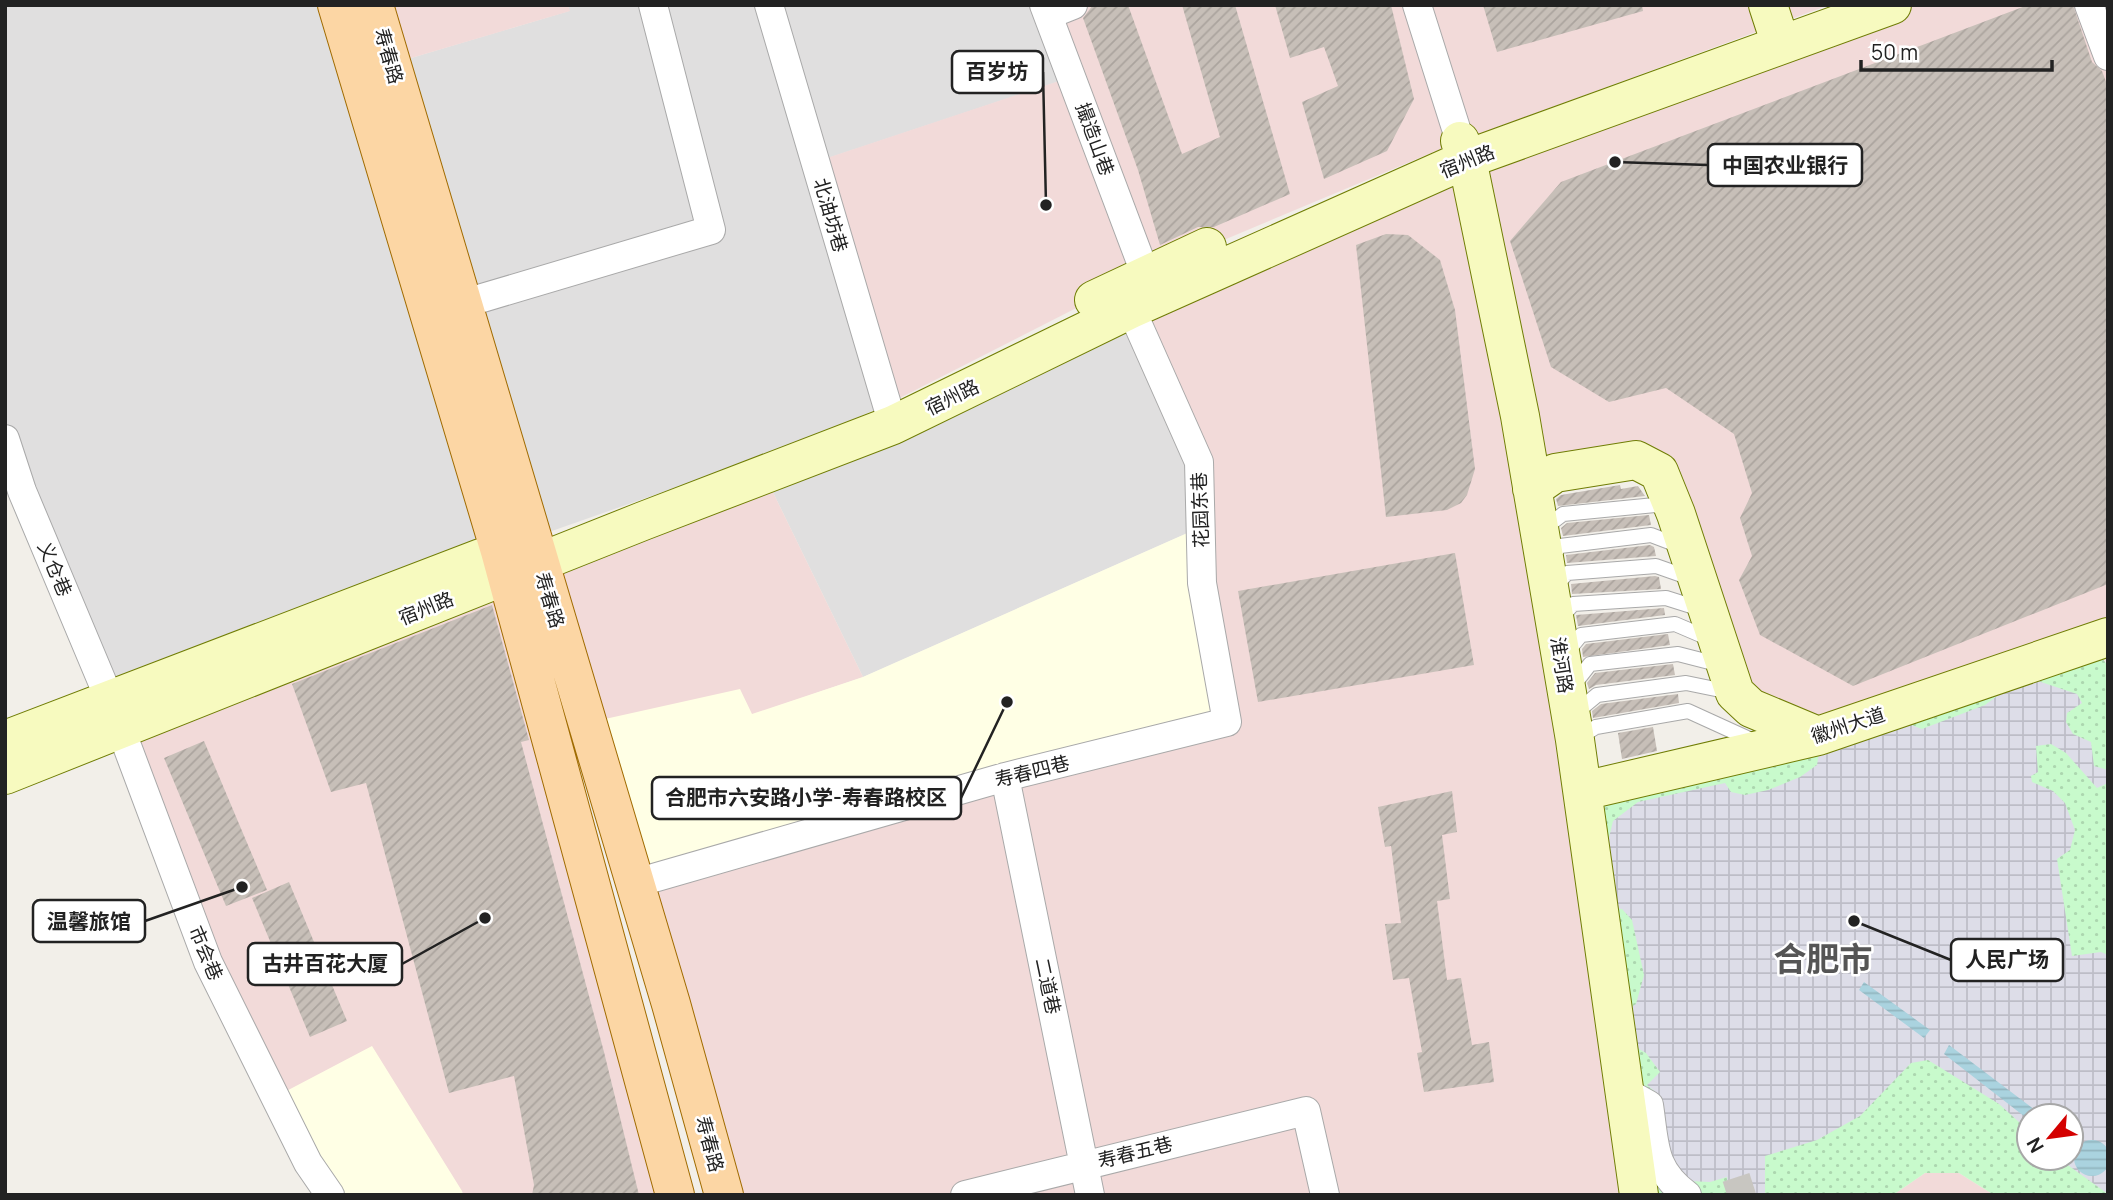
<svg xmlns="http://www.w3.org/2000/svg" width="2113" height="1200" font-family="Manrope,'Noto Sans SC',sans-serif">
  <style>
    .residential { fill: #e0dfdf }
    .commercial { fill: #f2dad9 }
    .education { fill: #ffffe5 }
    .park { fill: url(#park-dots); fill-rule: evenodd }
    .plaza { fill: url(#plaza-grid) }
    .water { fill: url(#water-rules) }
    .building { fill: url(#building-hatch) }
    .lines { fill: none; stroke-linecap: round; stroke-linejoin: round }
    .street-tunnel { stroke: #c8c6c1; stroke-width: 28; stroke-dasharray: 28 14; stroke-linecap: butt }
    .lane-casing { stroke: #a9a9a9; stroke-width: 16 }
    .street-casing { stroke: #a9a9a9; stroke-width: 30 }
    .secondary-casing { stroke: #707d05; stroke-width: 40 }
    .primary-casing { stroke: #a06b00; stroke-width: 40 }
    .lane { stroke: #fff; stroke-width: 14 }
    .street { stroke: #fff; stroke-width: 28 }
    .secondary { stroke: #f7fabf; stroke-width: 38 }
    .primary { stroke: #fcd6a4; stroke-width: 38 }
    .labels { text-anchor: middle; stroke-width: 5; stroke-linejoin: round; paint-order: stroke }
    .street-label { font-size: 19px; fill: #222; stroke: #fff }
    .town-label { font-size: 33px; font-weight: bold; fill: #555; stroke: #fff }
    .leader { fill: none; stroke: #222; stroke-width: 2.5 }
    .callout-dot { fill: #222; stroke: #fff; stroke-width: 2.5 }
    .callout { fill: #fff; stroke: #222; stroke-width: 2.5 }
    .callout-label { font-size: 21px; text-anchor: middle; font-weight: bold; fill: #222 }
  </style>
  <defs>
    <pattern id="park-dots" width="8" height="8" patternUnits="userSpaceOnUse" patternTransform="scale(1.75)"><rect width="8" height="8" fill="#c8facc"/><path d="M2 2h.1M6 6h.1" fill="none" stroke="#acd6af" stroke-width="1.8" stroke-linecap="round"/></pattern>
    <pattern id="plaza-grid" width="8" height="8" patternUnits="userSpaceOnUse" patternTransform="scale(1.75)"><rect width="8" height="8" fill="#dddde8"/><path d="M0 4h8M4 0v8" fill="none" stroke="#bdbdc7"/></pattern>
    <pattern id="water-rules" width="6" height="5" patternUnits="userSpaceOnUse" patternTransform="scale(1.75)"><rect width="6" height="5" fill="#aad3df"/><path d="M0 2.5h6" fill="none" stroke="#92b5bf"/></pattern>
    <pattern id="building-hatch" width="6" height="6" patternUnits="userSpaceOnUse" patternTransform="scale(1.75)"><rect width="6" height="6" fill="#c7bfb8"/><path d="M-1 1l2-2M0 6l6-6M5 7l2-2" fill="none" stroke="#aba49e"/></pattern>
  </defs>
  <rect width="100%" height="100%" fill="#f2efe9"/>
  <path class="residential" d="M5 5H337L500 551 109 698 5 439Z
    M568 5H1044L1072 77 816 162 886 405 785 449 532 538 391 64 569 11Z
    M1131 309 1199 462 1201 527 863 677 765 476Z"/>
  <path class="commercial" d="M374 5H568L570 11 391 64Z
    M1044 5H1829L1460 141 1145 273 886 405 815 162 1071 77Z
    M1892 5H2108V637L1818 736 1751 708 1659 472 1532 489 1639 1195H724L636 883 1227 722 1199 462 1132 309Z
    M765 476 863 677 752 715 587 723 539 563Z
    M506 576 675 1195H463L462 1191 275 1097 121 730Z
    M1925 1173H1959L1994 1195H1893Z"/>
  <path class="education" d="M1201 527 1227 722 636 883 587 723 740 689 752 714 863 677Z
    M372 1046 462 1191 463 1195H330L275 1097Z"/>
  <path class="park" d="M2091 643 2108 666V1195H1994L1959 1173H1925L1893 1195H1639L1583 791ZM2029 1116H2071V1158H2029Z"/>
  <path class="plaza" d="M2038 681 2077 694 2082 703 2067 713 2066 722 2073 734 2091 742 2094 766 2108 770V783L2097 788 2066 753 2051 744 2036 746 2038 772 2031 776 2032 782 2053 791 2065 803 2075 830 2070 850 2057 859 2072 956 2101 952 2108 955V1194L2058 1158H2071V1116H2029V1131L1999 1104 1928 1060 1911 1063 1860 1116 1817 1140 1765 1156V1195H1729L1727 1177 1710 1182 1688 1181 1668 1159 1658 1094 1647 1085 1660 1072 1646 1053 1632 1045 1622 1013 1636 1004 1644 975 1632 920 1622 909 1611 908 1606 850 1613 821 1638 802 1725 783 1731 792 1745 795 1768 790 1800 777 1817 765 1819 753 1906 723 1922 729 1985 705 2016 682Z"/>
  <path class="water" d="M1864 982 1930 1030 1924 1038 1859 990Z
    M1949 1045 2043 1116H2029V1120L1944 1054Z
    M2074 1158a18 18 0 1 1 36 0a18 18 0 1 1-36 0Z"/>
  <path class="building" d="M1128 5 1182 154 1220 137 1182 5H1235L1290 194 1214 227H1198L1160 245 1138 170 1083 18 1093 5Z
    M1275 5H1391L1414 99 1387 151 1324 179 1302 102 1338 86 1324 47 1290 58Z
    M1483 5H1642L1643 11 1497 52Z
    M2028 5H2073L2092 62 2102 71 2108 87V584L1853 686 1760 635 1739 580 1752 556 1740 518 1752 493 1734 434 1666 388 1609 402 1551 367 1510 241 1561 182Z
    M1386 234 1408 235 1440 260 1455 310 1475 469 1467 495 1461 503 1447 510 1386 517 1356 245Z
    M1620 485 1621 489 1638 486 1645 496 1558 506 1556 499 1561 495Z
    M1649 515 1651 525 1563 536 1561 528 1567 523Z
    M1650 545 1654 547 1656 556 1567 563 1566 555Z
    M1455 553 1474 665 1258 702 1238 591Z
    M1655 576 1659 577 1661 589 1572 594 1571 584Z
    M492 605 529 740 521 742 604 1052 639 1195H532L534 1185 514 1076 449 1093 366 783 331 792 292 684Z
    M1664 608 1665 615 1578 626 1576 615Z
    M1668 634 1670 645 1583 657 1582 649 1586 644Z
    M1673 664 1675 675 1596 685 1589 689 1587 683 1595 673Z
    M1678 694 1679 703 1593 718 1592 711 1601 704Z
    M1653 727 1657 751 1622 759 1618 733Z
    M204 741 267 890 226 906 164 758Z
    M1452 791 1457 832 1442 835 1450 899 1437 901 1447 980 1461 978 1472 1045 1489 1042 1494 1082 1424 1092 1417 1053 1422 1052 1409 978 1393 980 1385 924 1401 923 1391 846 1385 847 1378 807Z
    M289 882 347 1021 310 1037 252 898Z"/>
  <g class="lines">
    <path class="street-tunnel" d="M1727 1195 1758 1185"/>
    <defs>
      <path id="lane" d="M1542 530 1563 514 1655 505 1669 511
        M1549 560 1560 546 1651 535 1680 546
        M1554 588 1567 573 1656 566 1693 579
        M1561 618 1573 604 1666 598 1704 610
        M1567 652 1581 635 1675 624 1710 639
        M1572 687 1590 664 1678 654 1721 665
        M1573 715 1597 695 1686 683 1730 692
        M1578 738 1596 727 1688 711 1756 742"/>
      <path id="street" d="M769 5 893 425
        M1044 5 1145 273
        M1417 5 1460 141
        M2089 5 2108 56
        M1048 15 1073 5
        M462 304 711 230 653 5
        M5 439 22 491 109 698 208 962 308 1163 330 1195
        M1005 777 1090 1195
        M636 883 1005 777 1227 722 1202 583 1199 462 1131 309
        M1624 1091 1649 1105C1655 1145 1652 1169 1687 1195
        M965 1195 1306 1111 1325 1195"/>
      <path id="secondary" d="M1768 5 1781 45
        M1460 141 1467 159 1520 416 1575 740 1639 1195
        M1094 300 1207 247
        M1532 489 1555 473 1636 460 1659 472 1676 514 1735 693 1751 708 1818 736
        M5 740 481 558
        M5 775 643 521 893 425 1131 309 1467 159 1892 5
        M1583 791 1818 736 2108 637"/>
      <path id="primary" d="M337 5 500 551 675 1195
        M374 5 671 1004 724 1195"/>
    </defs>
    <use href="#lane" class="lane-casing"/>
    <use href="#street" class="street-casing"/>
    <use href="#secondary" class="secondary-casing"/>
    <use href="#primary" class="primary-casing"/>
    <use href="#lane" class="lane"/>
    <use href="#street" class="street"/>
    <use href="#secondary" class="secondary"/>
    <use href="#primary" class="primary"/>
  </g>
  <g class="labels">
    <g class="street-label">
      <text transform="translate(389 56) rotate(74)" y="7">寿春路</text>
      <text transform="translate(1095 139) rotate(70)" y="7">撮造山巷</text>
      <text transform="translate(1467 161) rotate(-22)" y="7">宿州路</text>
      <text transform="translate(831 215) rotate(74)" y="7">北油坊巷</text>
      <text transform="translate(952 397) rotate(-26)" y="7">宿州路</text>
      <text transform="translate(1200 510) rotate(-92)" y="7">花园东巷</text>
      <text transform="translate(55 569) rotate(67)" y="7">义仓巷</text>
      <text transform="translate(550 600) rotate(73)" y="7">寿春路</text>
      <text transform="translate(426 608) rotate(-22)" y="7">宿州路</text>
      <text transform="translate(1562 665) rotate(81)" y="7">淮河路</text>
      <text transform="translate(1848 725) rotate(-18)" y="7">徽州大道</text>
      <text transform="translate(1032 771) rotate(-14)" y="7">寿春四巷</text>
      <text transform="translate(206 953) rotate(67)" y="7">市会巷</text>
      <text transform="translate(1048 986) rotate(78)" y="7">二道巷</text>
      <text transform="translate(710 1144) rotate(75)" y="7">寿春路</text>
      <text transform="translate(1135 1152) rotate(-14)" y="7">寿春五巷</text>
    </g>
    <g class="town-label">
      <text x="1823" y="971">合肥市</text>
    </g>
  </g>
  <path class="leader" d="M1046 205L1043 72M1615 162L1708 165M1007 702L961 798M242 887L145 921M1854 921L1951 960M485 918L402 964"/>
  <g class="callout-dot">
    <circle cx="1046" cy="205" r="7"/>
    <circle cx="1615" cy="162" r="7"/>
    <circle cx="1007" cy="702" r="7"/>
    <circle cx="242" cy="887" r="7"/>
    <circle cx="1854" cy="921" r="7"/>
    <circle cx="485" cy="918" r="7"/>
  </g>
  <g class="callout">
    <rect x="952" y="51" width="91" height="42" rx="7"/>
    <rect x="1708" y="144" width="154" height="42" rx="7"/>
    <rect x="652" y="777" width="309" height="42" rx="7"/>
    <rect x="33" y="900" width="112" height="42" rx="7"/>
    <rect x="1951" y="939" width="112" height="42" rx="7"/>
    <rect x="248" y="943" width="154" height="42" rx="7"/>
  </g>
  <g class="callout-label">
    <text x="997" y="79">百岁坊</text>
    <text x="1785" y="173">中国农业银行</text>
    <text x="806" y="805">合肥市六安路小学-寿春路校区</text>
    <text x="89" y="929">温馨旅馆</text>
    <text x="2007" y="967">人民广场</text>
    <text x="325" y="971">古井百花大厦</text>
  </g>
  <rect width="2113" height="1200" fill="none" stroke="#222222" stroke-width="14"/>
  <g transform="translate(2050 1137) rotate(241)"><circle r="33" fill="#ffffff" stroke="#a7a7a7" stroke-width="2"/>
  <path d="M0-5L12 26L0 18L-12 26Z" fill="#d40000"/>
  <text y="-10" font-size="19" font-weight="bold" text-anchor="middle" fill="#222222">N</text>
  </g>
  <path d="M1861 60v10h191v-10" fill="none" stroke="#222222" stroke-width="3.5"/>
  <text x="1871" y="60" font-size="21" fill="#222222" stroke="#ffffff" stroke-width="5" paint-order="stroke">50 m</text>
</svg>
